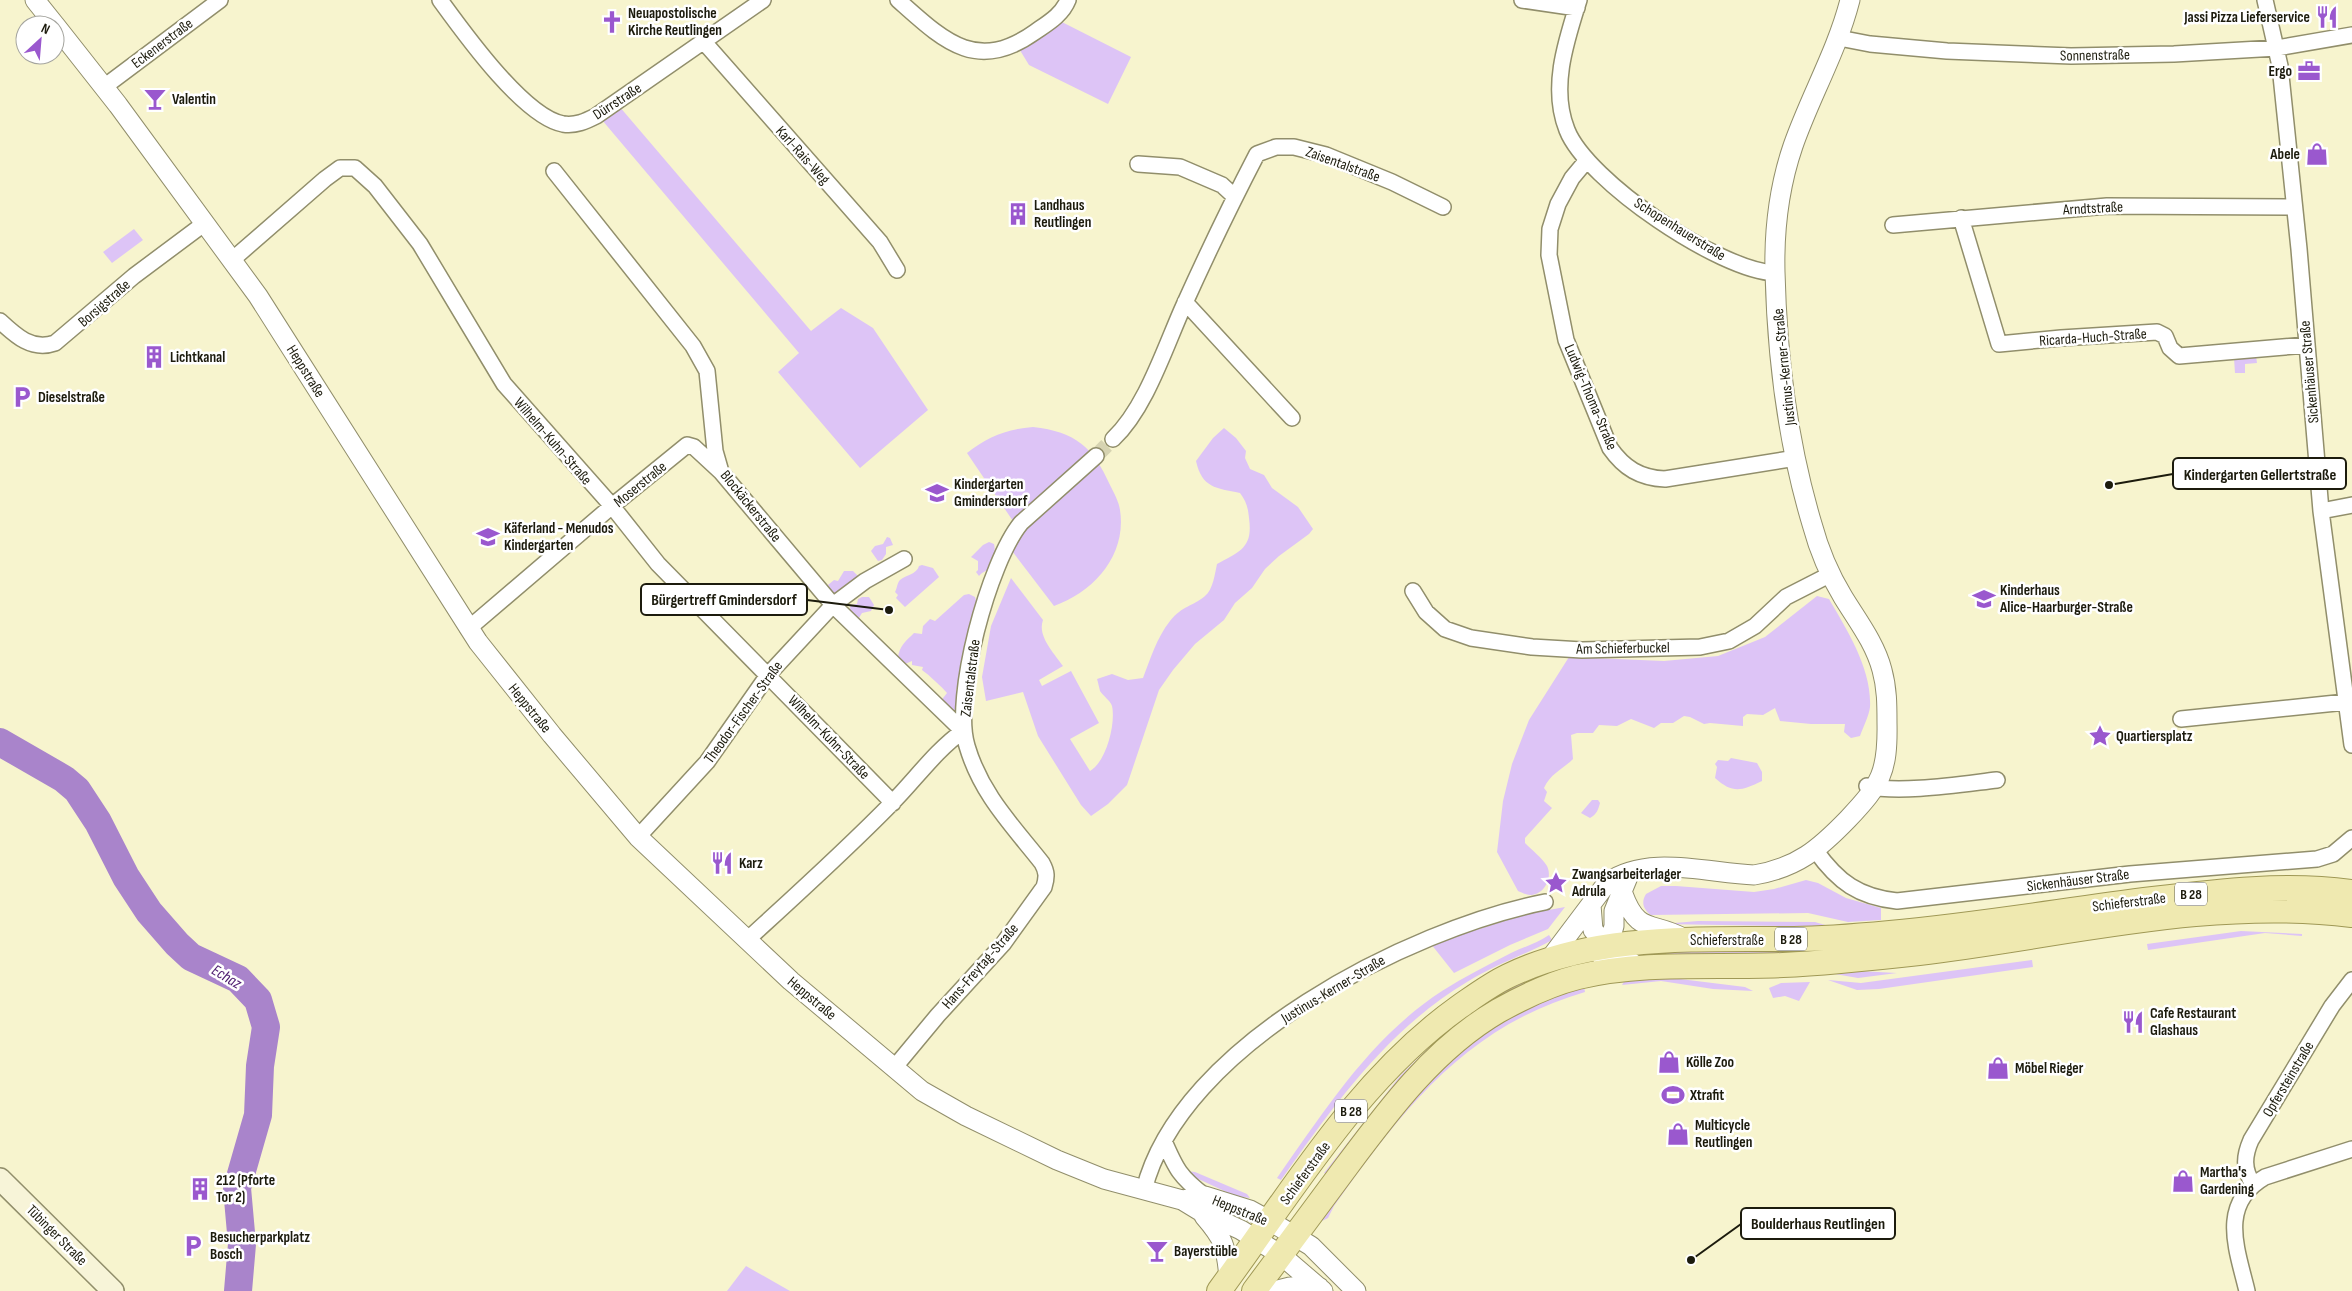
<svg xmlns="http://www.w3.org/2000/svg" width="2352" height="1291" font-family="'Sofia Sans Condensed',sans-serif">
  <style>
    .green { fill: #ddc4f6 }
    .lines { fill: none; stroke-linecap: round; stroke-linejoin: round }
    .river { stroke: #a984cb; stroke-width: 28 }
    .minor-tunnel { stroke: #d6d3b1; stroke-width: 15; stroke-dasharray: 15 8; stroke-linecap: butt }
    .minor-casing { stroke: #918e6b; stroke-width: 18 }
    .tertiary-casing { stroke: #918e6b; stroke-width: 21 }
    .secondary-casing { stroke: #918e6b; stroke-width: 24 }
    .primary-casing { stroke: #9f9855; stroke-width: 26 }
    .minor { stroke: #fff; stroke-width: 15 }
    .tertiary { stroke: #fff; stroke-width: 19 }
    .secondary { stroke: #f7f4d8; stroke-width: 21 }
    .primary { stroke: #efe9b0; stroke-width: 24 }
    .labels { text-anchor: middle; stroke-width: 5; stroke-linejoin: round; paint-order: stroke }
    .shield { fill: #fff; stroke: #605f56; stroke-width: 1 }
    .shield-label { font-size: 14px; font-weight: bold; fill: #1c1b0d }
    .poi-label { font-size: 15px; font-weight: bold; fill: #1c1b0d; stroke: #fff; text-anchor: start }
    .street-label { font-size: 15px; fill: #1c1b0d; stroke: #fff }
    .water-label { font-size: 16px; font-style: italic; fill: #4b196e; stroke: #fff }
    .leader { fill: none; stroke: #1c1b0d; stroke-width: 2 }
    .callout-dot { fill: #1c1b0d; stroke: #fff; stroke-width: 2 }
    .callout { fill: #fff; stroke: #1c1b0d; stroke-width: 2 }
    .callout-label { font-size: 16px; text-anchor: middle; font-weight: bold; fill: #1c1b0d }
  </style>
  <rect width="100%" height="100%" fill="#f7f4ce"/>
  <path class="green" d="M1056 19 1131 57 1108 104 1029 65 1018 47Z
    M619 106 811 331 841 308 873 328 928 410 860 468 778 372 799 353 602 120Z
    M134 229 143 240 112 263 103 252Z
    M2256 356 2257 363 2245 364V373H2235L2234 358Z
    M1033 427C1076 432 1093 447 1110 485 1114 493 1119 502 1120 510 1127 555 1094 592 1054 606L1012 551 1017 527 967 453C987 437 1007 429 1033 427Z
    M1224 428 1236 438 1246 451 1245 458 1250 469 1264 475 1272 488 1298 507 1313 529 1309 534 1279 556 1265 569 1252 588 1235 603 1224 620 1195 644 1173 670 1159 690 1127 785 1108 804 1091 816 1081 805 1038 736 1023 692 986 701 982 677 991 626 1011 578 1043 620C1037 636 1054 653 1063 666L1039 680 1042 686 1071 671 1099 723 1070 739 1090 771C1106 762 1116 724 1112 706 1110 700 1103 696 1100 691 1099 687 1098 682 1097 679L1112 674 1128 680 1143 678C1150 660 1157 637 1170 621 1183 605 1192 607 1205 596 1213 590 1215 573 1217 564 1241 551 1253 547 1249 518 1248 507 1246 501 1240 493 1216 488 1202 488 1196 461L1213 438Z
    M887 537 890 538 893 545 886 547V554L882 560 878 561 871 551 875 546 883 544Z
    M989 542 994 544C996 550 993 563 989 568 987 571 982 572 979 576L976 572 978 570V561L971 557 983 545Z
    M922 565 933 568 939 577 905 607 896 598 898 595 895 592C897 589 897 583 900 580 906 575 917 574 919 566Z
    M844 571H853L858 576 857 579 835 596 828 585 834 580 838 581Z
    M969 594 975 597 977 604 963 672 959 674 961 678 958 683 956 690 959 696 958 713 955 714 948 705H945L940 702 947 693C942 687 929 675 922 670L923 667 912 665V661L905 664 898 658C899 646 906 641 914 633L922 634 923 626 930 619 935 621 964 595Z
    M1817 596 1829 599C1847 630 1872 669 1870 707 1869 716 1863 727 1860 736L1851 738 1844 732 1845 724H1811L1780 721 1775 708 1763 715 1747 714 1743 717V726L1710 723 1704 724 1690 717 1684 716 1673 723H1661L1654 728 1631 719 1617 726 1599 725 1593 733H1577L1571 735 1573 759C1562 770 1551 773 1544 788L1547 792 1544 801 1552 808 1525 838V843C1532 850 1542 858 1547 866 1553 878 1544 895 1530 895 1526 895 1521 892 1518 891L1497 852 1503 801 1512 764 1529 720 1569 657 1664 661 1718 656 1765 637Z
    M862 597H869L874 605 871 611 862 613 857 621 848 614 851 605 857 604 858 599Z
    M1731 758 1757 763 1762 772V781C1741 791 1733 794 1715 778L1717 767 1715 764 1718 760 1728 761Z
    M1592 800H1598L1600 803C1598 810 1597 814 1590 818L1581 813Z
    M1806 880 1818 883 1846 898 1881 908V920L1848 922 1808 913 1651 915C1643 909 1641 902 1646 894L1661 886H1676L1754 892 1774 889Z
    M1565 907 1548 929 1510 945 1454 973 1431 944 1527 914Z
    M1698 921 1815 922 1832 927 1663 924Z
    M2241 931 2302 934V936L2265 933 2148 950 2147 944Z
    M1549 935 1552 940C1525 955 1494 965 1467 982 1387 1030 1334 1105 1281 1180L1277 1178C1325 1110 1371 1037 1442 991 1464 977 1488 965 1511 953 1524 947 1537 943 1549 935Z
    M1939 936 1827 954 1656 961 1626 954Z
    M2032 960 2033 967 1879 989 1857 990 1828 980 1861 983Z
    M1577 961 1578 966C1535 979 1499 995 1462 1021L1330 1176 1324 1173 1400 1076 1459 1018 1512 984Z
    M1840 970 1897 973 1858 978 1829 973Z
    M1672 978 1745 987 1753 991 1713 989 1661 981 1622 985 1625 980Z
    M1810 982 1799 1001 1785 996 1773 998 1769 988 1781 983Z
    M1584 987 1585 992C1465 1027 1404 1108 1334 1206L1328 1218 1322 1221 1325 1212 1412 1095 1478 1036 1540 1002Z
    M1187 1171 1195 1172 1247 1194 1250 1198 1235 1196 1192 1176Z
    M746 1266 790 1291H727Z"/>
  <g class="lines">
    <path class="river" d="M0 742 64 779 77 790 98 822 126 877 149 912 177 944 191 957 238 979 258 1000 266 1027 260 1066 258 1115 237 1188 242 1244 238 1291"/>
    <path class="minor-tunnel" d="M1096 456 1113 439"/>
    <defs>
      <path id="minor" d="M440 0C464 33 524 117 563 124 576 126 586 121 596 116L763 0
        M898 0C943 40 976 74 1035 32 1048 23 1062 15 1068 0
        M1522 0 1577 8
        M1579 0C1566 41 1550 88 1567 130 1587 181 1720 271 1775 273
        M2265 0 2280 66 2299 249 2321 511 2352 745
        M1839 38 1870 44 1947 51 2071 56 2174 54 2277 48 2352 35
        M704 42 880 242 897 270
        M104 87 220 0
        M1587 160 1572 178 1558 204 1550 229 1549 255 1566 340 1610 448C1624 468 1640 478 1665 479L1796 458
        M1138 164 1180 167 1222 185 1235 197
        M554 171 693 346 707 371 715 451 721 472 833 605 963 731
        M1961 218 1999 344 2061 338 2157 332 2165 336 2170 348 2179 356 2307 345
        M1893 225 2107 206 2294 207
        M232 260 325 179 340 168H355L375 186 420 244 504 384 612 506 658 564 893 803
        M1185 302 1292 418
        M0 321C16 336 32 351 55 343L134 276 205 223
        M1113 439C1146 408 1165 347 1184 305 1207 254 1231 204 1257 154L1276 147H1294L1326 155 1392 182 1443 207
        M2321 511 2352 505
        M1413 591 1426 612 1445 629 1471 638 1532 647 1582 650 1700 647 1729 641 1755 626 1786 597 1831 574
        M468 629 612 506 687 445 694 447 721 472
        M2181 719 2346 702
        M1867 786C1899 794 1962 784 1997 780
        M638 837 707 762 768 675 833 605 865 581 904 559
        M1816 851C1838 882 1859 897 1897 901L2130 874 2317 859 2333 854 2352 838
        M747 940C795 896 845 851 891 804 915 780 935 751 963 731
        M894 1068 938 1015 1003 944 1044 887C1047 877 1047 872 1042 863 1012 825 981 794 967 746 952 698 989 562 1021 523L1096 456
        M1164 1141C1176 1169 1180 1177 1205 1196
        M2253 1184C2243 1169 2244 1156 2251 1140L2332 1006 2352 980
        M1144 1190C1180 1045 1409 929 1545 902
        M2247 1291C2237 1249 2218 1204 2265 1177L2352 1149"/>
      <path id="tertiary" d="M35 0 55 25
        M55 25 118 105 258 296 478 642 552 735 638 837 791 981 922 1091 966 1116 1057 1160 1104 1179 1182 1200 1200 1211 1241 1230 1281 1255 1323 1291
        M1623 894C1638 935 1652 921 1683 938
        M1591 905 1593 930 1608 947 1641 969
        M1602 957 1608 947 1614 926V911L1630 872
        M1549 960 1607 883C1647 854 1707 873 1754 875 1797 868 1819 849 1848 819 1881 784 1888 772 1887 723 1887 705 1887 688 1882 670 1875 643 1857 620 1843 597 1829 574 1819 550 1812 524 1788 444 1777 356 1775 272 1774 230 1779 187 1793 146 1810 97 1837 51 1850 0
        M1182 1200 1205 1196 1250 1210 1270 1221 1311 1246 1356 1291
        M1204 1216C1224 1239 1226 1246 1229 1277
        M1274 1291 1290 1287H1319"/>
      <path id="secondary" d="M0 1179 113 1291"/>
      <path id="primary" d="M1219 1291C1292 1192 1358 1079 1459 1007 1475 996 1491 984 1508 976 1597 933 1698 940 1794 939 1826 939 1858 936 1890 933 1978 925 2065 910 2153 899 2219 891 2286 883 2352 892
        M1254 1291C1284 1251 1313 1211 1343 1171 1387 1112 1433 1049 1498 1011 1523 997 1550 984 1578 977 1644 961 1715 968 1783 965 1828 963 1874 958 1919 953 2063 936 2207 897 2352 915"/>
    </defs>
    <use href="#minor" class="minor-casing"/>
    <use href="#tertiary" class="tertiary-casing"/>
    <use href="#secondary" class="secondary-casing"/>
    <use href="#primary" class="primary-casing"/>
    <use href="#minor" class="minor"/>
    <use href="#tertiary" class="tertiary"/>
    <use href="#secondary" class="secondary"/>
    <use href="#primary" class="primary"/>
  </g>
  <defs>
    <symbol id="restaurant-bare" viewBox="-9 -9 18 18"><path d="M-5-6h1v4h1v-4h1v4h1v-4h1v5L-1.5 .5V6h-2V.5L-5-1ZM5-6V6H3V1.5H1.5Q1.5-4 5-6Z" fill="#9a58ce" stroke="#fff" stroke-width="2.5" paint-order="stroke"/></symbol>
    <symbol id="church-bare" viewBox="-9 -9 18 18"><path d="M-1.2-6h2.4v3.5h3.3v2.4h-3.3V6h-2.4V-.1h-3.3v-2.4h3.3Z" fill="#9a58ce" stroke="#fff" stroke-width="2.5" paint-order="stroke"/></symbol>
    <symbol id="office-bare" viewBox="-9 -9 18 18"><path d="M-6-3h4V-5.5h4V-3h4V5H-6ZM-1-4.5V-3h2v-1.5ZM-6 0V1H6V0Z" fill="#9a58ce" stroke="#fff" stroke-width="2.5" paint-order="stroke"/></symbol>
    <symbol id="bar-bare" viewBox="-9 -9 18 18"><path d="M-6-5H6L.8 .8V4.5H3.5V6h-7V4.5H-.8V.8Z" fill="#9a58ce" stroke="#fff" stroke-width="2.5" paint-order="stroke"/></symbol>
    <symbol id="shop-bare" viewBox="-9 -9 18 18"><path d="M-5-2.5h2.3a2.7 3.5 0 0 1 5.4 0H5L5.5 6h-11ZM-1.5-2.5h3a1.5 2.3 0 0 0-3 0Z" fill="#9a58ce" stroke="#fff" stroke-width="2.5" paint-order="stroke"/></symbol>
    <symbol id="building-bare" viewBox="-9 -9 18 18"><path d="M-4-6H4V6H1V3H-1V6H-4ZM-2.5-4.3h1.7v1.8h-1.7ZM.8-4.3h1.7v1.8H.8ZM-2.5-1h1.7V.8h-1.7ZM.8-1h1.7V.8H.8Z" fill="#9a58ce" stroke="#fff" stroke-width="2.5" paint-order="stroke"/></symbol>
    <symbol id="parking-bare" viewBox="-9 -9 18 18"><path d="M-3.5-5.5H1a3.5 3.5 0 0 1 0 7H-1V5.5H-3.5ZM-1-3.4V-.6H.8a1.4 1.4 0 0 0 0-2.8Z" fill="#9a58ce" stroke="#fff" stroke-width="2.5" paint-order="stroke"/></symbol>
    <symbol id="school-bare" viewBox="-9 -9 18 18"><path d="M0-5L7-2L0 1L-7-2ZM-4 1L0 2.5L4 1V4Q0 6-4 4Z" fill="#9a58ce" stroke="#fff" stroke-width="2.5" paint-order="stroke"/></symbol>
    <symbol id="sight-bare" viewBox="-9 -9 18 18"><path d="M0-6L1.8-2.2L6-1.7L2.9 1.2L3.7 5.4L0 3.3L-3.7 5.4L-2.9 1.2L-6-1.7L-1.8-2.2Z" fill="#9a58ce" stroke="#fff" stroke-width="2.5" paint-order="stroke"/></symbol>
    <symbol id="stadium-bare" viewBox="-9 -9 18 18"><path d="M0-5a6.5 5 0 1 0 0 10a6.5 5 0 1 0 0-10ZM-3.5-1.8h7v3.6h-7Z" fill="#9a58ce" stroke="#fff" stroke-width="2.5" paint-order="stroke"/></symbol>
  </defs>
  <g fill-rule="evenodd">
    <use href="#restaurant-bare" x="2311" y="1" width="32" height="32"/>
    <use href="#church-bare" x="596" y="6" width="32" height="32"/>
    <use href="#office-bare" x="2293" y="55" width="32" height="32"/>
    <use href="#bar-bare" x="139" y="83" width="32" height="32"/>
    <use href="#shop-bare" x="2301" y="138" width="32" height="32"/>
    <use href="#building-bare" x="1002" y="198" width="32" height="32"/>
    <use href="#building-bare" x="138" y="341" width="32" height="32"/>
    <use href="#parking-bare" x="6" y="381" width="32" height="32"/>
    <use href="#school-bare" x="921" y="477" width="32" height="32"/>
    <use href="#school-bare" x="472" y="521" width="32" height="32"/>
    <use href="#school-bare" x="1968" y="583" width="32" height="32"/>
    <use href="#sight-bare" x="2084" y="720" width="32" height="32"/>
    <use href="#restaurant-bare" x="706" y="847" width="32" height="32"/>
    <use href="#sight-bare" x="1540" y="867" width="32" height="32"/>
    <use href="#restaurant-bare" x="2117" y="1006" width="32" height="32"/>
    <use href="#shop-bare" x="1653" y="1046" width="32" height="32"/>
    <use href="#shop-bare" x="1982" y="1052" width="32" height="32"/>
    <use href="#stadium-bare" x="1657" y="1079" width="32" height="32"/>
    <use href="#shop-bare" x="1662" y="1118" width="32" height="32"/>
    <use href="#shop-bare" x="2167" y="1165" width="32" height="32"/>
    <use href="#building-bare" x="184" y="1173" width="32" height="32"/>
    <use href="#parking-bare" x="177" y="1230" width="32" height="32"/>
    <use href="#bar-bare" x="1141" y="1235" width="32" height="32"/>
  </g>
  <g class="labels">
    <g class="shield">
      <rect x="2175" y="882.5" width="32" height="23" rx="4"/>
      <rect x="1775" y="927.5" width="32" height="23" rx="4"/>
      <rect x="1335" y="1099.5" width="32" height="23" rx="4"/>
    </g>
    <g class="shield-label">
      <text x="2191" y="899">B 28</text>
      <text x="1791" y="944">B 28</text>
      <text x="1351" y="1116">B 28</text>
    </g>
    <g class="poi-label">
      <text x="628" y="18">Neuapostolische<tspan x="628" dy="17">Kirche Reutlingen</tspan></text>
      <text x="2310" y="22" text-anchor="end">Jassi Pizza Lieferservice</text>
      <text x="2292" y="76" text-anchor="end">Ergo</text>
      <text x="172" y="104">Valentin</text>
      <text x="2300" y="159" text-anchor="end">Abele</text>
      <text x="1034" y="210">Landhaus<tspan x="1034" dy="17">Reutlingen</tspan></text>
      <text x="170" y="362">Lichtkanal</text>
      <text x="38" y="402">Dieselstraße</text>
      <text x="954" y="489">Kindergarten<tspan x="954" dy="17">Gmindersdorf</tspan></text>
      <text x="504" y="533">Käferland - Menudos<tspan x="504" dy="17">Kindergarten</tspan></text>
      <text x="2000" y="595">Kinderhaus<tspan x="2000" dy="17">Alice-Haarburger-Straße</tspan></text>
      <text x="2116" y="741">Quartiersplatz</text>
      <text x="739" y="868">Karz</text>
      <text x="1572" y="879">Zwangsarbeiterlager<tspan x="1572" dy="17">Adrula</tspan></text>
      <text x="2150" y="1018">Cafe Restaurant<tspan x="2150" dy="17">Glashaus</tspan></text>
      <text x="1686" y="1067">Kölle Zoo</text>
      <text x="2015" y="1073">Möbel Rieger</text>
      <text x="1690" y="1100">Xtrafit</text>
      <text x="1695" y="1130">Multicycle<tspan x="1695" dy="17">Reutlingen</tspan></text>
      <text x="2200" y="1177">Martha's<tspan x="2200" dy="17">Gardening</tspan></text>
      <text x="216" y="1185">212 (Pforte<tspan x="216" dy="17">Tor 2)</tspan></text>
      <text x="210" y="1242">Besucherparkplatz<tspan x="210" dy="17">Bosch</tspan></text>
      <text x="1174" y="1256">Bayerstüble</text>
    </g>
    <g class="street-label">
      <text transform="translate(162 43) rotate(-37)" y="5">Eckenerstraße</text>
      <text transform="translate(2095 55) rotate(-1)" y="5">Sonnenstraße</text>
      <text transform="translate(617 101) rotate(-33)" y="5">Dürrstraße</text>
      <text transform="translate(803 155) rotate(48)" y="5">Karl-Rais-Weg</text>
      <text transform="translate(1343 164) rotate(20)" y="5">Zaisentalstraße</text>
      <text transform="translate(2093 208) rotate(-3)" y="5">Arndtstraße</text>
      <text transform="translate(1680 229) rotate(32)" y="5">Schopenhauerstraße</text>
      <text transform="translate(104 303) rotate(-41)" y="5">Borsigstraße</text>
      <text transform="translate(2093 337) rotate(-4)" y="5">Ricarda-Huch-Straße</text>
      <text transform="translate(1784 367) rotate(-96)" y="5">Justinus-Kerner-Straße</text>
      <text transform="translate(306 371) rotate(58)" y="5">Heppstraße</text>
      <text transform="translate(2309 372) rotate(-95)" y="5">Sickenhäuser Straße</text>
      <text transform="translate(1591 397) rotate(67)" y="5">Ludwig-Thoma-Straße</text>
      <text transform="translate(553 441) rotate(49)" y="5">Wilhelm-Kuhn-Straße</text>
      <text transform="translate(640 484) rotate(-39)" y="5">Moserstraße</text>
      <text transform="translate(751 506) rotate(51)" y="5">Blockäckerstraße</text>
      <text transform="translate(1623 648) rotate(-1)" y="5">Am Schieferbuckel</text>
      <text transform="translate(970 678) rotate(-83)" y="5">Zaisentalstraße</text>
      <text transform="translate(530 708) rotate(51)" y="5">Heppstraße</text>
      <text transform="translate(743 712) rotate(-54)" y="5">Theodor-Fischer-Straße</text>
      <text transform="translate(829 737) rotate(46)" y="5">Wilhelm-Kuhn-Straße</text>
      <text transform="translate(2078 880) rotate(-7)" y="5">Sickenhäuser Straße</text>
      <text transform="translate(2129 902) rotate(-7)" y="5">Schieferstraße</text>
      <text x="1727" y="945">Schieferstraße</text>
      <text transform="translate(980 966) rotate(-49)" y="5">Hans-Freytag-Straße</text>
      <text transform="translate(1333 989) rotate(-31)" y="5">Justinus-Kerner-Straße</text>
      <text transform="translate(812 998) rotate(40)" y="5">Heppstraße</text>
      <text transform="translate(2288 1079) rotate(-59)" y="5">Opfersteinstraße</text>
      <text transform="translate(1305 1173) rotate(-54)" y="5">Schieferstraße</text>
      <text transform="translate(1240 1210) rotate(22)" y="5">Heppstraße</text>
      <text transform="translate(57 1235) rotate(45)" y="5">Tübinger Straße</text>
    </g>
    <g class="water-label">
      <text transform="translate(227 976) rotate(31)" y="6">Echaz</text>
    </g>
  </g>
  <path class="leader" d="M2109 485L2173 474M889 610L807 600M1691 1260L1741 1224"/>
  <g class="callout-dot">
    <circle cx="2109" cy="485" r="5"/>
    <circle cx="889" cy="610" r="5"/>
    <circle cx="1691" cy="1260" r="5"/>
  </g>
  <g class="callout">
    <rect x="2173" y="458" width="173" height="31" rx="5"/>
    <rect x="641" y="584" width="166" height="31" rx="5"/>
    <rect x="1741" y="1208" width="154" height="31" rx="5"/>
  </g>
  <g class="callout-label">
    <text x="2260" y="480">Kindergarten Gellertstraße</text>
    <text x="724" y="605">Bürgertreff Gmindersdorf</text>
    <text x="1818" y="1229">Boulderhaus Reutlingen</text>
  </g>
  <g transform="translate(40 40) rotate(26)"><circle r="24" fill="#ffffff" stroke="#a4a49e"/>
  <path d="M0-4L9 19L0 12L-9 19Z" fill="#9a58ce"/>
  <text y="-8" font-size="14" font-weight="bold" text-anchor="middle" fill="#1c1b0d">N</text>
  </g>
</svg>
